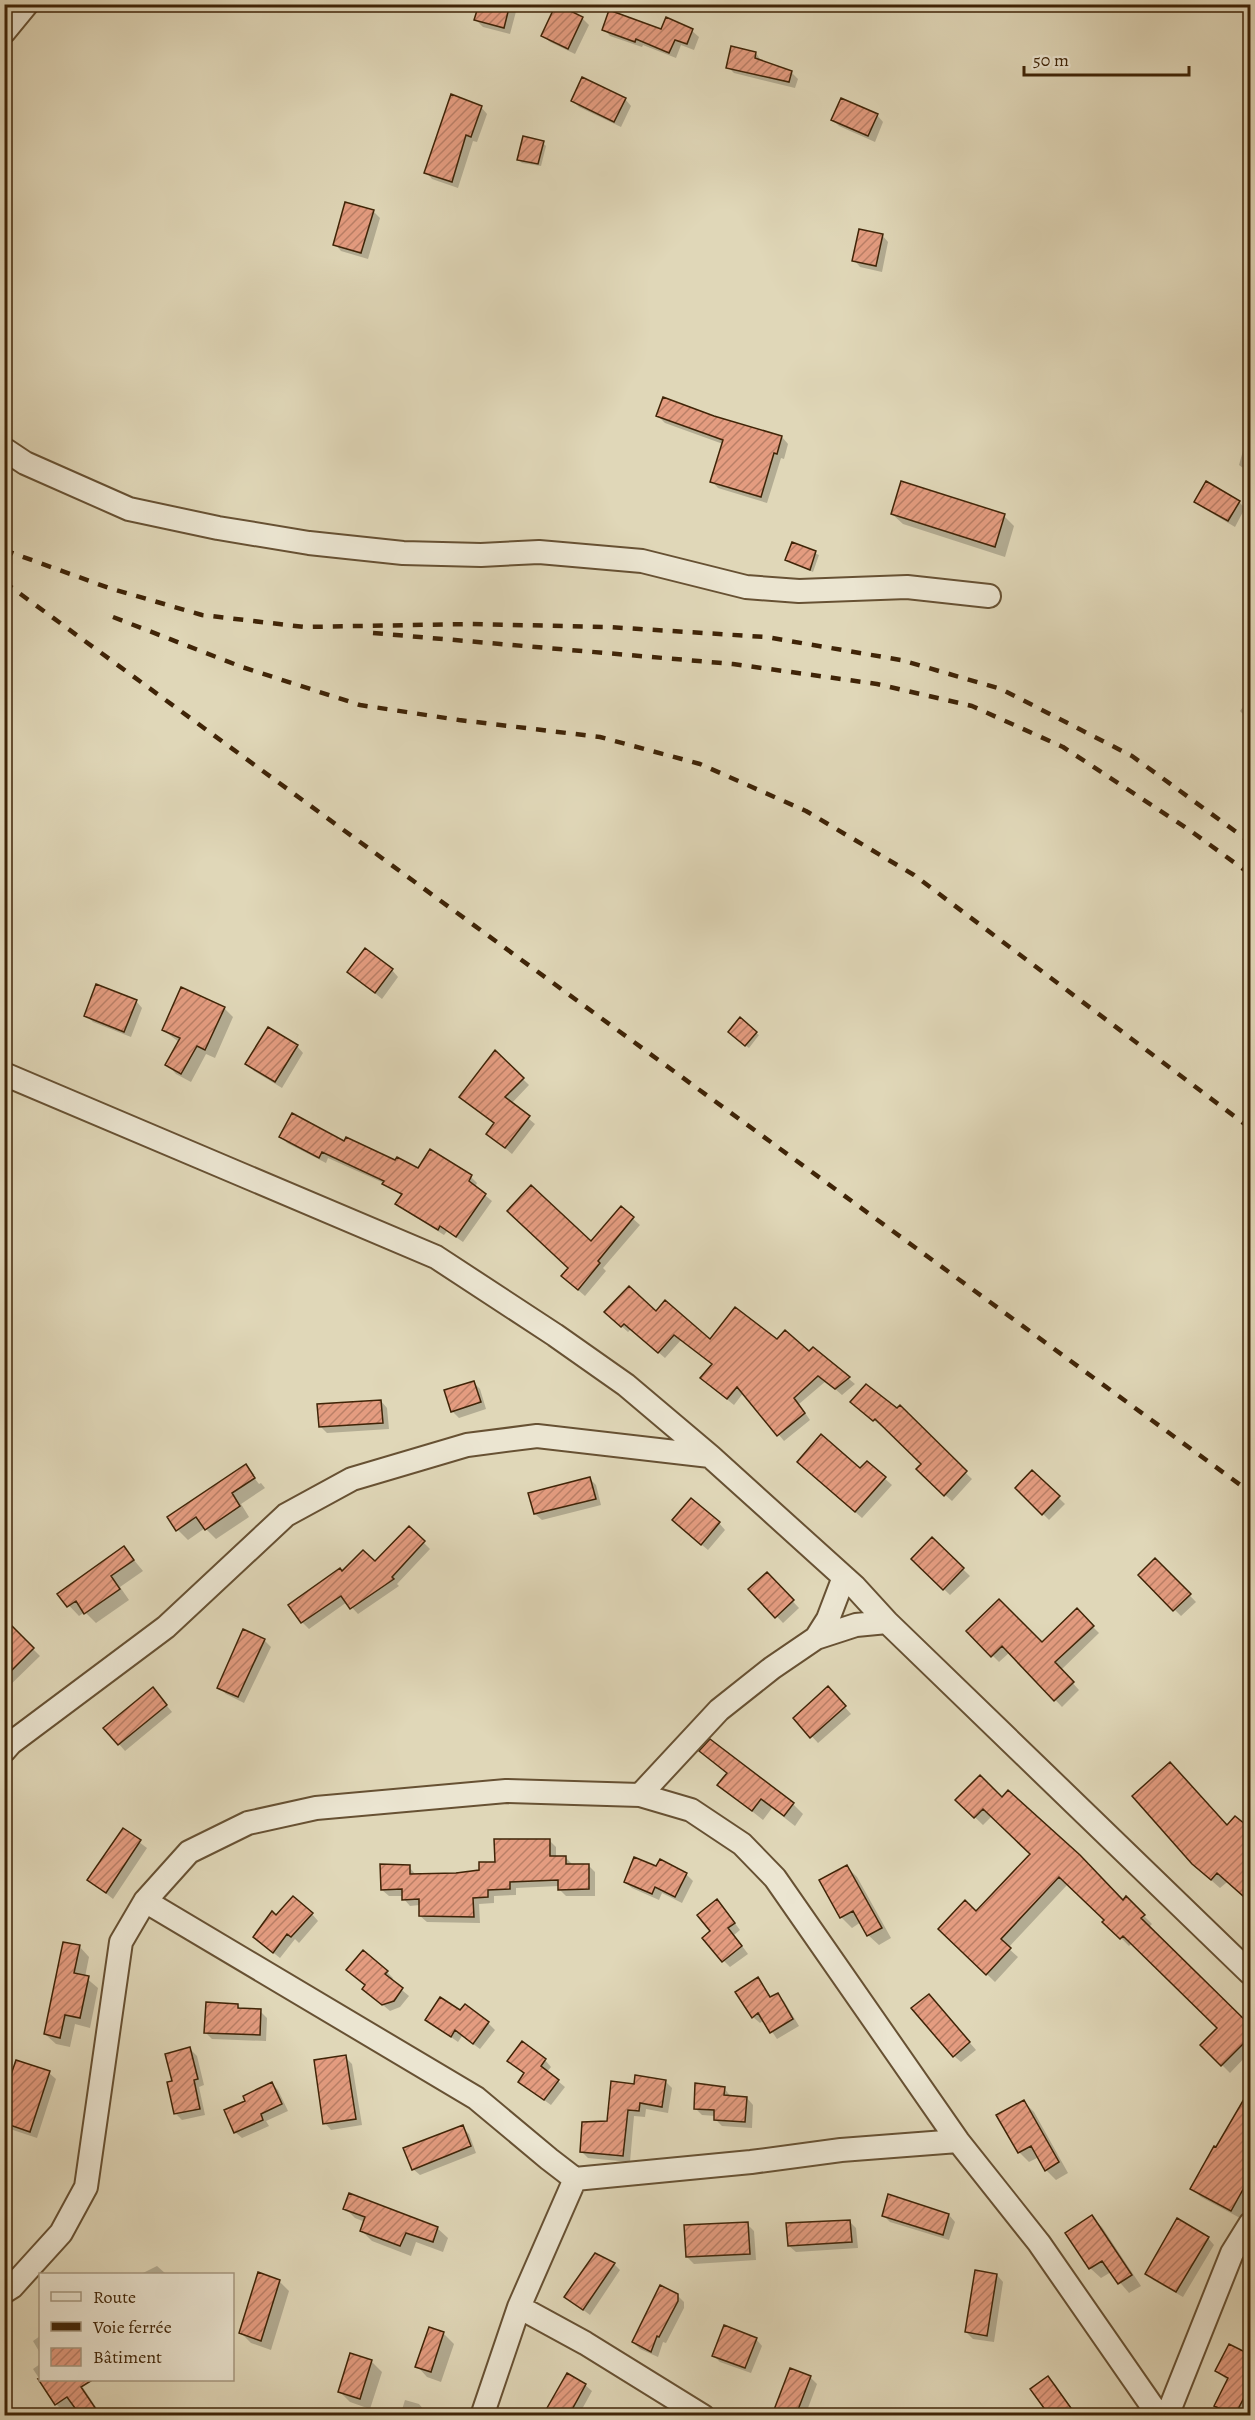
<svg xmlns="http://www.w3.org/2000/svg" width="1255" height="2420" font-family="Alegreya,serif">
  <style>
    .shadow { fill: #0003 }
    .building { fill: url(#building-hatch); stroke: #3f2407; stroke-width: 1.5 }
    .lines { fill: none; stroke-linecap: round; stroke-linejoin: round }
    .minor-casing { stroke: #675133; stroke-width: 26 }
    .minor { stroke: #ebe5d1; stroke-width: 22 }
    .rail { stroke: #3f2407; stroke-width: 4.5; stroke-dasharray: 10 10; stroke-linecap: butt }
  </style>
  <defs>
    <pattern id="building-hatch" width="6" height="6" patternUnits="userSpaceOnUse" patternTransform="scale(1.5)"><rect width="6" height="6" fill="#e49c80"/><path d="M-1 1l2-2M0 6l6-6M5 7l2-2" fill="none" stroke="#ba7f67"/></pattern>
  </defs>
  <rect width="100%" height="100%" fill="#e0d7b8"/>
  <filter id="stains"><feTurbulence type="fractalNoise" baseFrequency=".00333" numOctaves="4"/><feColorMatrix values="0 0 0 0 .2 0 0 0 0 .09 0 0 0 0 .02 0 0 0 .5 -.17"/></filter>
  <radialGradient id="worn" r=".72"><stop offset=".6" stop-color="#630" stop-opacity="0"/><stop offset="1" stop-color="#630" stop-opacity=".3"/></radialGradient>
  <path class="shadow" d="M480 4H518L510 34 483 27 476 20Z
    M582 18 589 25 575 54 550 42 543 36Z
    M604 29 692 31 699 37 694 50 681 45 676 58 643 45 642 47 610 36Z
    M756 53 761 61 792 73 798 79 795 88 734 73 728 67Z
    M625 99 631 106 621 127 579 107 572 100Z
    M481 107 487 114 477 142 473 141 458 188 432 179 426 172Z
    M877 115 883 122 875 142 839 126 833 120Z
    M543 143 546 146 541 166 522 163 519 160Z
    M373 211 380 218 368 259 341 251 335 244Z
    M882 235 888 242 882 272 860 267 854 260Z
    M658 416 713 417 782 437 788 444 784 459 781 458 767 503 718 488 712 481 723 444 665 423Z
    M1246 440 1250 441V473L1239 465Z
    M1196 502H1239L1245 508 1235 527 1203 508Z
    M892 514 1004 516 1014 526 1005 557 903 524Z
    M793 544 819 555 813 572 787 560Z
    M1250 698V721L1240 711Z
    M392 970 398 977 382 999 349 972Z
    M136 1001 142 1008 131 1037 93 1022 86 1015Z
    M224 1008 233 1017 215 1058 206 1054 191 1082 176 1074 167 1064 179 1042 163 1030Z
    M756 1033 759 1035 749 1048 732 1035Z
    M297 1046 303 1053 282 1088 254 1071 247 1064Z
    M495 1052 529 1085 511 1104 535 1124 512 1154 488 1134 495 1124 461 1097Z
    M281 1136 344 1143 419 1170 471 1177 477 1183 475 1187 492 1201 463 1242 447 1231 444 1235 404 1210 397 1204 402 1196 386 1184 328 1158 326 1163 287 1143Z
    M621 1208 640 1225 603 1268 606 1271 585 1296 570 1283 592 1243Z
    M606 1312 656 1313 711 1342 777 1341 810 1353 813 1349 855 1384 842 1395 826 1381 799 1404 810 1420 784 1441 744 1392 734 1405 708 1384 713 1365 681 1340 665 1358 631 1329 628 1332Z
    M473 1382 480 1389 486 1409 459 1418 452 1411Z
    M381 1401 387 1408 389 1429 327 1433 320 1426Z
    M859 1408 940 1448 972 1479 952 1501 924 1476 923 1464 882 1424 881 1426Z
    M867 1463 892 1485 862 1518 805 1468 860 1470Z
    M246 1466 255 1475H252L259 1484 261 1483 265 1488 241 1504 249 1517 216 1539 205 1528 188 1540 178 1530Z
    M1032 1472 1065 1504 1049 1520 1017 1488Z
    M590 1479 596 1485 601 1505 542 1520 535 1514Z
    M719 1523 725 1530 708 1550 680 1527Z
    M409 1528 430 1549 397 1584 399 1586 358 1614 347 1602 309 1629 302 1622 290 1605 343 1573 375 1563Z
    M932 1539 970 1576 950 1595 913 1559Z
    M124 1548 143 1571 120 1587 129 1600 96 1623 85 1612 79 1616 59 1595Z
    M1155 1560 1196 1602 1181 1616 1140 1575Z
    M767 1574 799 1608 783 1623 751 1589Z
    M1077 1611 1099 1633 1061 1670 1079 1690 1062 1707 1010 1652 999 1662 968 1631 1042 1644Z
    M19 1635 40 1656 4 1691V1649Z
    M264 1640 271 1647 244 1703 226 1694 219 1687Z
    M834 1695 851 1714 818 1743 795 1718Z
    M159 1696 172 1712 125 1751 119 1744Z
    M1250 1721V1731L1247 1727Z
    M701 1751 793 1804 803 1814 795 1826 772 1808 763 1820 719 1785 728 1774Z
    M1002 1799 1123 1902 1126 1898 1152 1924 1149 1927 1250 2028V2052L1230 2073 1202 2045 1219 2028 1132 1943 1129 1946 1068 1884 1008 1948 1018 1957 995 1982 940 1929 976 1913 1032 1854 992 1816 983 1825 957 1800Z
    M123 1830 147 1848 113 1899 89 1880Z
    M549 1840 556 1847V1857H565L572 1864 589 1866 595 1872V1896H566L559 1889V1886L516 1888V1895L494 1896V1903L479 1904 480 1923 427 1922 420 1916V1905L410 1906 404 1899 403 1896H389L382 1890 409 1867 416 1875H456L481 1871Z
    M1250 1863 1220 1888 1203 1873Z
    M847 1867 857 1877 891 1938 879 1945 868 1935 861 1922 852 1928 842 1918 821 1881Z
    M657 1868 686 1874 693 1881 682 1903 662 1893 659 1900 632 1888 625 1882Z
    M723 1907 740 1930 734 1935 748 1954 730 1967 724 1961 712 1931Z
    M312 1914 318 1921 299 1943 295 1939 280 1958 261 1943 277 1917Z
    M79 1946 89 1957 85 1977 98 1988 90 2028 75 2024 70 2047 56 2044 45 2034Z
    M387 1972 393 1978 391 1981 409 1996 400 2007 390 2011 364 1989Z
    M758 1979 772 1998 777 1995 784 2001 799 2026 777 2039 764 2020 760 2023 753 2017Z
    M935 2002 976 2050 961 2062 954 2056Z
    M237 2005 242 2010 260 2011 267 2018 266 2041 212 2039 205 2032Z
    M460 2012 488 2023 495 2030 480 2049 462 2036 458 2042 427 2020Z
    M190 2049 197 2056 204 2085 199 2087 205 2115 182 2120 176 2114 174 2083Z
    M345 2057 352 2064 362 2125 331 2130 325 2123Z
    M545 2060 551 2067 547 2072 565 2087 551 2105 527 2088 525 2074 509 2061Z
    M49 2073 56 2079 37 2138 4 2127V2100Z
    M665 2081 672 2088 668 2113 646 2109 645 2117 634 2116 630 2162 588 2158 582 2152 609 2122 636 2085Z
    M272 2084 278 2090 288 2111 266 2121 269 2126 242 2138 235 2132 247 2102Z
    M724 2088 731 2097 747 2098 753 2105 752 2128 722 2126 716 2120V2116L702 2115 695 2108Z
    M1250 2092V2199L1240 2218 1201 2197 1192 2189Z
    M1024 2102 1034 2112 1068 2173 1056 2180 1046 2170 1039 2157 1029 2162 1019 2152Z
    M462 2127 469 2134 476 2153 420 2175 413 2169Z
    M345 2208 437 2228 448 2238 443 2252 416 2242 411 2256 372 2241 362 2231 365 2222 355 2218Z
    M883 2215H949L955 2222 949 2240 890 2222Z
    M1091 2217 1102 2227 1141 2286 1129 2293 1111 2272 1101 2278 1090 2268Z
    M850 2222 856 2228 858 2248 796 2252 789 2246Z
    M747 2224 754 2231 756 2260 694 2264 687 2257Z
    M1208 2238 1214 2245 1183 2297 1153 2280 1147 2273Z
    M614 2264 620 2270 590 2315 566 2297Z
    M157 2266 166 2274H141Z
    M997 2275 1003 2282 994 2342 973 2339 966 2332Z
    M279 2281 289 2291 271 2350 251 2343 241 2333Z
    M677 2295 684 2302V2308L666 2343 663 2342 658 2357 640 2349 633 2342Z
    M429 2328 444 2334 454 2344 441 2382 427 2377 417 2366Z
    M1250 2333V2416H1226L1216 2406 1228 2381 1217 2371 1242 2352Z
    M40 2336V2353L33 2341Z
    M756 2339 762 2346 751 2373 720 2362 714 2356Z
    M371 2361 382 2372 370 2409 350 2402 340 2392Z
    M40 2364V2380H78L102 2416H81L76 2408 66 2414 56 2404 33 2369Z
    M810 2377 817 2384 805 2416 785 2410Z
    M1048 2378 1055 2384 1077 2416H1051L1032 2389Z
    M585 2385 592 2391 581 2411 563 2402Z
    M405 2400 419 2404 429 2416H400Z"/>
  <path class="building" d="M479 4H510L504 28 474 20Z
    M556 4 583 17 568 49 541 36Z
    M609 10 661 29 666 17 693 29 687 44 675 40 669 53 636 39 635 42 602 30Z
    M731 46 756 52 755 58 792 71 789 82 726 68Z
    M582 77 626 98 614 122 571 101Z
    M451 94 482 106 471 137 466 135 452 182 424 173Z
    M841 98 878 114 868 136 831 120Z
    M523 136 544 141 538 164 517 160Z
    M345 202 374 210 361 253 333 245Z
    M859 229 883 234 876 266 852 261Z
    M663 397 714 416 782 436 777 454 774 453 761 497 710 482 723 440 656 416Z
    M901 481 1005 514 995 547 891 514Z
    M1206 481 1240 501 1228 521 1194 502Z
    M792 542 816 551 810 570 785 560Z
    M365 948 393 969 375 993 347 972Z
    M96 984 137 1000 124 1032 84 1016Z
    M181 987 225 1007 205 1050 197 1046 181 1074 165 1065 180 1038 162 1030Z
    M740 1017 757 1032 745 1046 728 1032Z
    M268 1027 298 1045 275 1082 245 1064Z
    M495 1050 524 1078 505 1097 530 1116 505 1148 486 1134 494 1123 459 1097Z
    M292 1113 344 1141 346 1137 395 1160 397 1157 418 1168 430 1149 472 1175 469 1181 486 1194 456 1237 440 1226 438 1230 395 1204 402 1194 382 1184 384 1181 322 1152 319 1158 279 1137Z
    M531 1185 591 1241 621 1206 634 1217 598 1261 600 1263 578 1290 561 1276 568 1268 507 1211Z
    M629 1286 656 1311 665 1300 710 1339 735 1307 777 1339 785 1330 809 1351 813 1347 850 1377 835 1389 818 1376 794 1398 805 1413 777 1436 737 1387 727 1399 700 1378 712 1364 674 1335 658 1353 624 1324 621 1327 604 1312Z
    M474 1381 481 1402 451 1412 444 1390Z
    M866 1384 897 1408 900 1405 967 1471 944 1496 916 1469 921 1464 875 1419 873 1421 850 1402Z
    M381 1400 383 1423 319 1427 317 1404Z
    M821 1434 860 1468 867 1461 886 1477 855 1512 797 1462Z
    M246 1464 255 1478 232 1493 240 1506 205 1530 196 1517 176 1531 167 1517Z
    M1032 1470 1060 1496 1042 1515 1015 1488Z
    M590 1477 596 1499 534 1514 528 1493Z
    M691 1498 720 1522 701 1545 672 1520Z
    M409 1526 425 1541 392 1577 394 1579 350 1609 341 1596 301 1623 288 1605 340 1568 342 1571 363 1550 375 1561Z
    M932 1537 964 1568 943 1590 911 1559Z
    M124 1546 134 1560 111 1576 120 1589 84 1614 76 1601 67 1607 57 1594Z
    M1155 1558 1191 1594 1173 1611 1138 1575Z
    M767 1572 794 1600 775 1618 748 1589Z
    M999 1599 1042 1642 1077 1608 1094 1626 1055 1662 1074 1682 1054 1701 1002 1646 991 1657 966 1631Z
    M4 1618 34 1648 4 1678Z
    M243 1629 265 1639 238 1697 217 1688Z
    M828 1686 846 1706 810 1738 793 1718Z
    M153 1687 167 1705 118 1745 103 1728Z
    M710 1739 794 1803 784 1816 761 1799 752 1811 717 1785 727 1773 699 1751Z
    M1170 1762 1227 1825 1235 1816 1251 1829V1903L1217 1873 1211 1880 1192 1864 1132 1796Z
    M980 1775 1002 1797 1008 1790 1080 1855 1123 1900 1126 1896 1145 1915 1141 1918 1251 2026V2036L1221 2066 1200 2045 1217 2028 1123 1936 1120 1939 1102 1922 1104 1920 1059 1877 1001 1939 1011 1948 986 1975 938 1929 965 1900 976 1911 1030 1854 983 1809 974 1818 955 1800Z
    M123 1828 141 1840 106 1893 87 1880Z
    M494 1839H550V1856H566V1864H589V1889L558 1890V1880L510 1882V1889L488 1890V1897L473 1898 474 1917 419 1916V1899L402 1900V1889L381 1890 380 1864 410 1865V1874L456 1873 479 1870V1862H495Z
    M634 1857 656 1866 660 1859 687 1873 675 1897 655 1887 652 1894 624 1882Z
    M847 1865 882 1928 867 1936 853 1911 840 1918 819 1880Z
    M293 1896 313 1913 291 1937 287 1934 273 1953 253 1937 272 1911 276 1915Z
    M717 1899 735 1923 728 1928 742 1946 722 1962 702 1938 710 1931 697 1915Z
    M63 1942 80 1945 74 1973 89 1976 80 2018 65 2015 60 2038 44 2034Z
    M363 1950 388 1971 385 1974 403 1988 394 2001 382 2005 362 1989 365 1985 346 1970Z
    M758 1977 770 1997 778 1993 793 2019 770 2033 758 2013 752 2018 735 1992Z
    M929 1994 970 2042 953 2057 911 2008Z
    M440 1997 460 2010 465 2004 489 2022 473 2044 455 2030 451 2037 425 2020Z
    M206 2002 238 2004V2008L261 2009 260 2035 204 2033Z
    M522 2041 546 2059 541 2066 559 2080 544 2100 518 2082 524 2073 507 2061Z
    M190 2047 198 2079 194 2080 200 2109 174 2114 167 2082 172 2081 165 2054Z
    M346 2055 356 2119 323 2124 314 2060Z
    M16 2060 50 2071 30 2132 4 2123V2095Z
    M635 2075 666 2080 662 2107 640 2103 639 2111 628 2110 623 2156 580 2152 582 2122 607 2121 611 2081 634 2084Z
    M272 2082 282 2104 261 2114 263 2120 234 2133 224 2110 245 2101 243 2096Z
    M695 2083 725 2087 724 2095 747 2097 745 2122 714 2120V2110L694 2109Z
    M1251 2087V2175L1231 2211 1190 2189 1214 2146 1216 2147Z
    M1024 2100 1059 2162 1045 2171 1031 2146 1018 2153 996 2115Z
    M463 2125 471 2146 412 2170 403 2148Z
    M349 2193 438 2227 433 2242 406 2233 400 2246 360 2231 365 2217 343 2209Z
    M888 2194 949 2214 943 2235 882 2216Z
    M1092 2215 1132 2275 1118 2284 1102 2261 1089 2269 1065 2233Z
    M1177 2218 1209 2237 1176 2292 1145 2274Z
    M850 2220 852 2242 788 2246 786 2223Z
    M748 2222 750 2254 686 2257 684 2225Z
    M595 2253 615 2263 583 2310 564 2297Z
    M975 2270 997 2274 987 2336 965 2332Z
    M258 2272 280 2280 261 2341 239 2333Z
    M660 2285 678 2294V2301L659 2337 657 2336 651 2352 632 2342Z
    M724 2325 757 2338 745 2368 712 2356Z
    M429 2327 444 2332 431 2372 415 2367Z
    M1229 2344 1251 2355V2384L1235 2415 1214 2406 1228 2378 1215 2371Z
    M350 2353 372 2360 360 2399 338 2392Z
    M790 2368 811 2376 796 2415H772Z
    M567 2373 586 2384 569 2415H543Z
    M1048 2376 1076 2415H1049L1030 2389Z
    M38 2379H94L81 2387 100 2415H80L67 2397 55 2405Z"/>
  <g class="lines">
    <defs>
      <path id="minor" d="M4 32 27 4
        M4 449 25 463 129 509 218 528 309 543 403 553 481 555 539 552 642 561 746 587 799 591 907 587 989 596
        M4 1074 436 1257 555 1335 626 1385 710 1456 855 1587 887 1622 1250 1973
        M816 1638 828 1619 844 1577
        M4 1751 11 1743 166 1627 286 1515 352 1479 467 1445 537 1436 710 1456
        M640 1795 719 1710 772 1668 816 1638 856 1625 887 1622
        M145 1901 476 2098 549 2159 575 2179 751 2162 841 2150 958 2141
        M4 2292 12 2287 61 2233 86 2187 121 1942 145 1901 189 1852 248 1823 316 1808 506 1791 640 1795 691 1810 742 1844 775 1878 958 2141 1039 2243 1159 2416
        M519 2307 585 2343 703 2416
        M482 2416 519 2307 575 2179
        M1167 2416 1232 2253 1250 2224"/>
    </defs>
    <use href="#minor" class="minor-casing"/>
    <use href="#minor" class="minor"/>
    <path class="rail" d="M4 550 109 588 202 615 304 627 471 624 608 627 766 637 901 660 1001 689 1132 756 1250 842
      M4 582 1250 1492
      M113 617 242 667 360 705 459 720 600 737 700 764 806 811 914 875 1250 1128
      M373 633 733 664 877 684 972 706 1063 747 1188 829 1250 874"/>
  </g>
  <rect width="1255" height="2420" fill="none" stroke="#e0d7b8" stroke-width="24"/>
  <rect x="6" y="6" width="1243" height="2408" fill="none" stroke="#3f2407" stroke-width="3"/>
  <rect x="12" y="12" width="1231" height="2396" fill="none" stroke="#3f2407" stroke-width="1.5"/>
  <rect x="39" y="2273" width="195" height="108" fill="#ebe5d1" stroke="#a69880" stroke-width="1.5"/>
  <rect x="51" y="2292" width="30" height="9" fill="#ebe5d1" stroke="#a69880" stroke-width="1.5"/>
  <text x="93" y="2303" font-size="18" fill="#3f2407">Route</text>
  <rect x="51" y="2322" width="30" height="9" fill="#3f2407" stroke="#a69880" stroke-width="1.5"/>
  <text x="93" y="2333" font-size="18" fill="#3f2407">Voie ferrée</text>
  <rect x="51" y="2348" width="30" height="18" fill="url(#building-hatch)" stroke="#a69880" stroke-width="1.5"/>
  <text x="93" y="2363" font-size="18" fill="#3f2407">Bâtiment</text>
  <path d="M1024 66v9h165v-9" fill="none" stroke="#3f2407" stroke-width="3"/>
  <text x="1033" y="66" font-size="18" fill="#3f2407" stroke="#ebe5d1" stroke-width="4.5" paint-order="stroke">50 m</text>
  <rect width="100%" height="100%" filter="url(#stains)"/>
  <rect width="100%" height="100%" fill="url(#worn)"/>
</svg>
